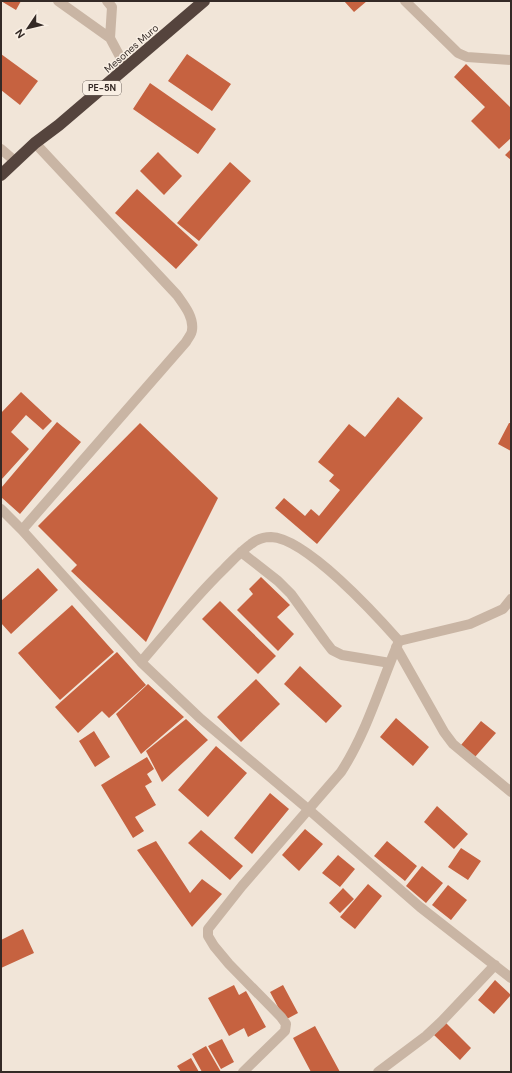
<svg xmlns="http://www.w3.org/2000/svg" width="512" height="1073" font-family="'DM Sans',sans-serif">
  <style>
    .building { fill: #c66240 }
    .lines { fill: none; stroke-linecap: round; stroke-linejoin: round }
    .minor { stroke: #c9b5a4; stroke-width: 10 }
    .highway { stroke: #55443d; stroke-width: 12 }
    .labels { text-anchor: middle; stroke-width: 3; stroke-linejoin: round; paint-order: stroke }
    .shield { fill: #f9efe4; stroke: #6f655f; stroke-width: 1 }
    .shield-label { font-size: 9px; font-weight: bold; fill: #342a26 }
    .street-label { font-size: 10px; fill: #342a26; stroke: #f9efe4 }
  </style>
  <rect width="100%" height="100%" fill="#f1e5d8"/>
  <path class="building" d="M1 1H21L16 10Z
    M344 1H367L354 12Z
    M1 54 38 81 20 105 1 90Z
    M187 54 231 84 212 111 168 81Z
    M466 64 511 108V138L499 149 471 121 485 107 454 77Z
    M150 83 216 129 198 154 133 109Z
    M511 149V160L505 155Z
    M158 152 182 176 164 195 140 171Z
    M230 162 251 181 199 241 177 223Z
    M137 189 198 245 176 269 115 213Z
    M21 392 52 421 43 430 26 415 11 432 29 449 1 480V413Z
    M398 397 423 418 317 544 275 508 284 498 305 516 311 509 319 516 340 490 329 481 334 475 318 462 349 424 365 437Z
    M57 422 81 442 20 514 1 497V488Z
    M140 423 218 498 146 642 71 571 77 565 38 526Z
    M509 423H511V451L498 444Z
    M38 568 58 590 11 634 1 623V601Z
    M261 577 290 605 277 617 294 634 278 651 237 610 253 594 249 589Z
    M220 601 276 656 258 674 202 619Z
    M72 605 114 652 60 700 18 653Z
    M117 652 146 685 109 718 102 711 78 733 55 707Z
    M300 666 342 706 326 723 284 684Z
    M256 679 280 704 241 742 217 717Z
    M148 684 184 717 141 754 116 714Z
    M396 718 429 747 413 766 380 737Z
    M186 719 208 740 162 782 146 751Z
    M481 721 496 733 475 757 461 745Z
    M94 731 110 757 95 767 79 741Z
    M216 746 247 773 208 817 178 790Z
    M147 757 154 769 147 774 152 782 145 786 156 805 135 817 144 831 133 838 101 785Z
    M270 793 289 809 252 854 234 838Z
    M437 806 468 834 454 849 424 822Z
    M305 829 323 844 299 871 282 855Z
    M201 830 243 866 230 880 188 843Z
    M156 841 190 893 202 879 222 894 192 927 137 850Z
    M387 841 417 866 405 881 374 856Z
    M461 848 481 861 468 880 448 867Z
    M338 855 355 869 340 887 322 873Z
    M422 866 443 883 426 903 406 886Z
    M368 884 382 896 355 929 340 917Z
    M448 885 467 900 451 920 432 905Z
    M343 888 354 899 340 913 329 903Z
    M23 929 34 953 1 968V940Z
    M495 980 511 995 494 1014 478 1000Z
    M234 985 239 995 246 991 266 1027 248 1037 244 1028 229 1036 208 998Z
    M283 985 298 1013 285 1020 270 992Z
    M446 1023 471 1048 460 1060 434 1035Z
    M315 1026 340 1072H311L293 1038Z
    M222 1039 234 1062 221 1069 208 1046Z
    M206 1046 221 1072H202L192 1054Z
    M191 1058 199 1072H181L177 1066Z"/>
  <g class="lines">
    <path class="minor" d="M58 1 110 38
      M107 1 112 7 110 38 126 68
      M405 1 458 53 467 57 511 60
      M1 149 16 162
      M1 509 22 530 141 662 201 719 308 809 420 907 511 978
      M22 530 186 342C188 338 192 334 192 330 194 317 184 305 177 295L35 143
      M241 552 278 581 291 594 325 641 332 650 342 655 390 663
      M396 647 444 732 453 744 511 792
      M141 662C168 631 194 598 224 569 233 560 241 551 251 544 256 540 264 537 271 537 306 538 376 615 399 641L470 624 503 609 511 599
      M243 1072 285 1031 286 1024 281 1017 229 964 214 946 208 936V929L242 886 341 772C367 732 380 685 399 641
      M378 1072 426 1036 441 1022 495 965"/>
    <path class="highway" d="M1 175 35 143 59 125 204 1"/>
  </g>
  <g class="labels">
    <rect class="shield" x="83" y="81" width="38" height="14" rx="3"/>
    <g class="shield-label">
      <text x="102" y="91">PE-5N</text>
    </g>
    <g class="street-label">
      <text transform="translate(131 48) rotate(-41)" y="4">Mesones Muro</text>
    </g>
  </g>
  <rect width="512" height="1073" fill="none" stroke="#342a26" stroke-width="4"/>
  <g transform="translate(28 28) rotate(235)" stroke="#f9efe4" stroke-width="3" paint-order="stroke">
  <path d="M0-3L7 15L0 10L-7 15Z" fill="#342a26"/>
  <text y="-6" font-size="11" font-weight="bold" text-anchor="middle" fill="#342a26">N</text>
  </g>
</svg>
